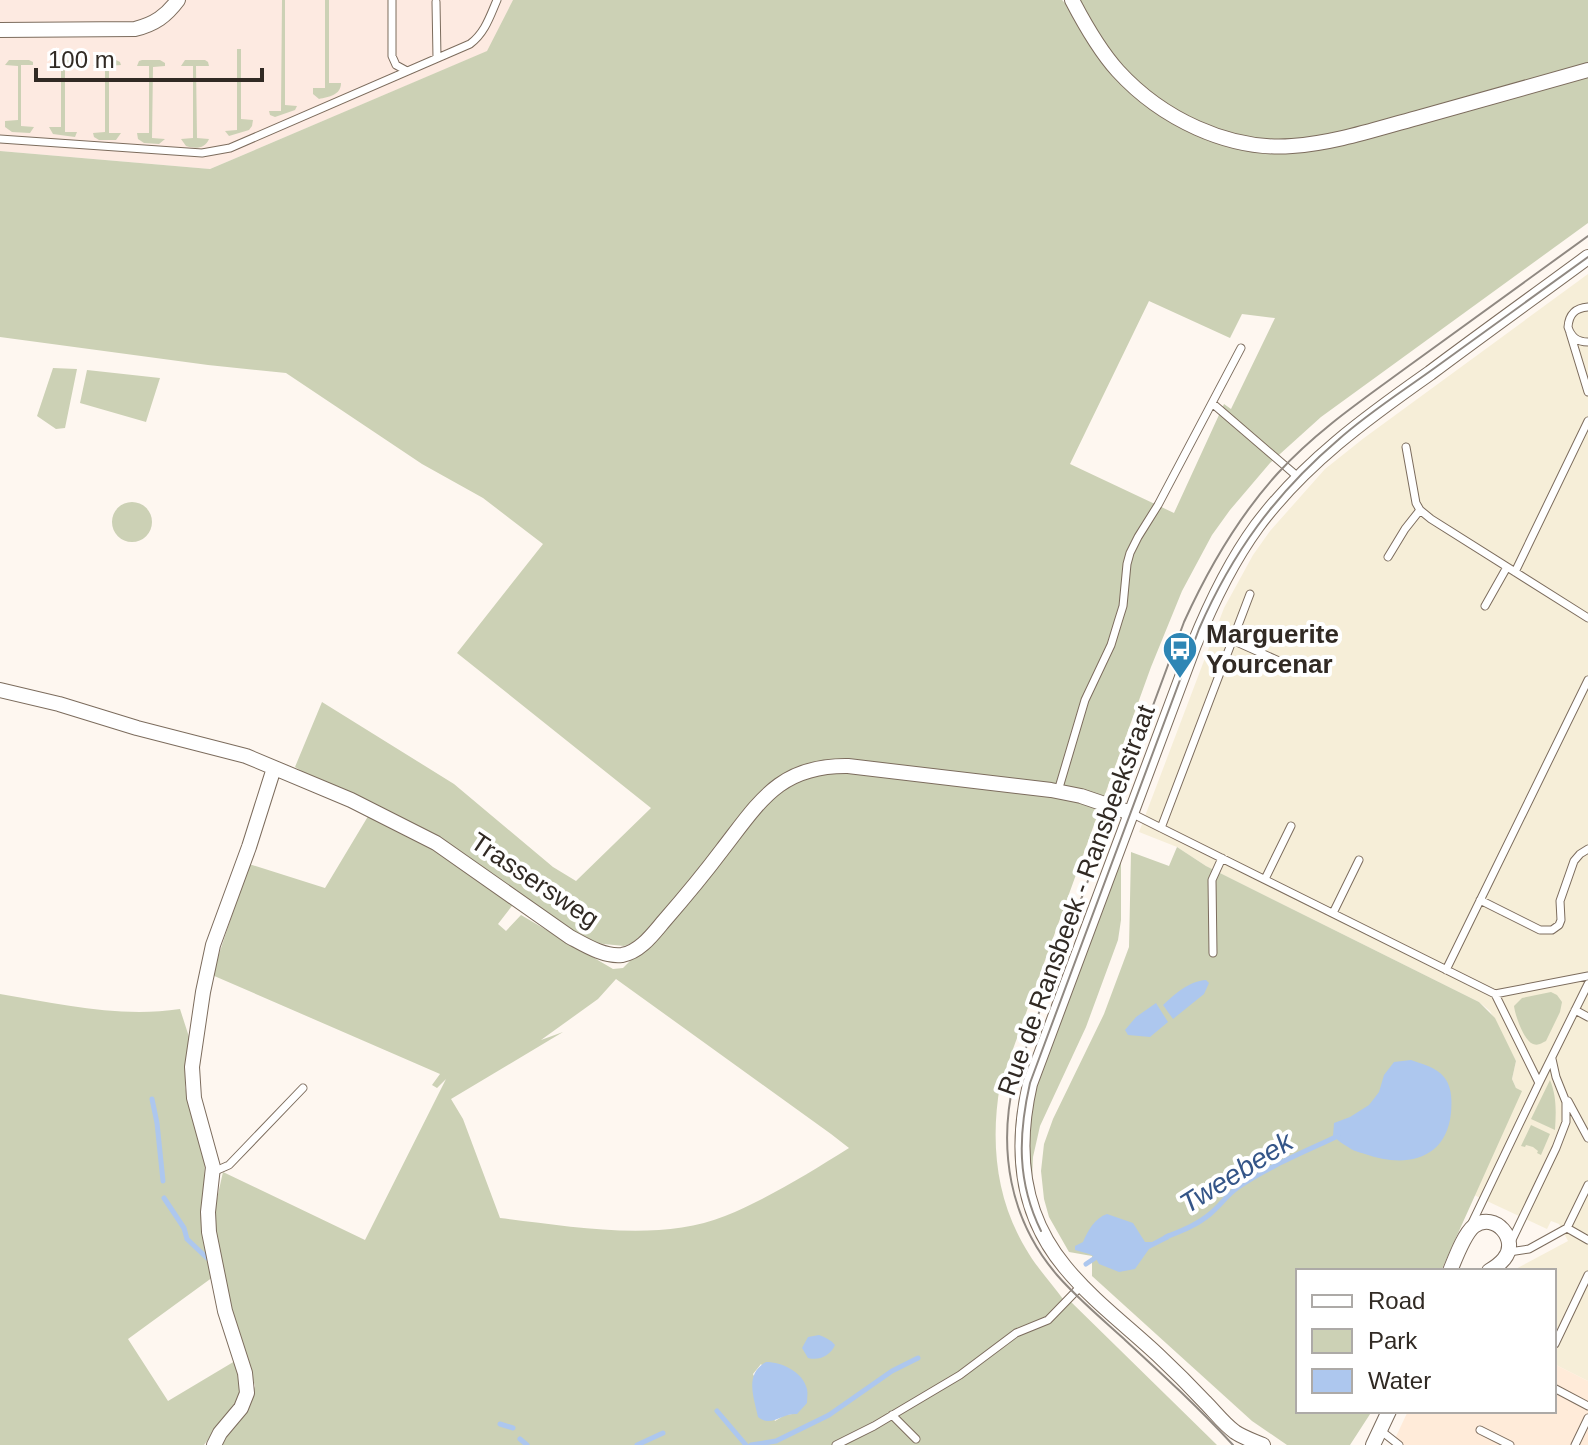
<svg xmlns="http://www.w3.org/2000/svg" width="1588" height="1445" font-family="Helvetica,sans-serif">
  <style>
    .commercial { fill: #f6eed8 }
    .built { fill: #ffebd9 }
    .medical { fill: #fdeae1 }
    .green { fill: #ccd1b5; fill-rule: evenodd }
    .water { fill: #adc7ee }
    .lines { fill: none; stroke-linecap: round; stroke-linejoin: round }
    .stream { stroke: #adc7ee; stroke-width: 5 }
    .service-casing { stroke: #7c6c5d; stroke-width: 9 }
    .minor-casing { stroke: #7c6c5d; stroke-width: 16 }
    .service { stroke: #fff; stroke-width: 7 }
    .minor { stroke: #fff; stroke-width: 14 }
    .tram { stroke: #908982; stroke-width: 2 }
    .labels { text-anchor: middle; stroke-width: 8; stroke-linejoin: round; paint-order: stroke }
    .poi-label { font-size: 26px; font-weight: bold; fill: #312a24; stroke: #fff; text-anchor: start }
    .street-label { font-size: 26px; fill: #312a24; stroke: #fff }
    .water-label { font-size: 28px; font-style: italic; fill: #345588; stroke: #fff }
  </style>
  <rect width="100%" height="100%" fill="#fef7f0"/>
  <path class="commercial" d="M1588 274V1381L1554 1364V1271H1512L1568 1241 1559 1224 1551 1221 1547 1229 1474 1195 1516 1088 1512 1079 1516 1061 1490 1011 1479 1002 1206 866 1177 847 1139 832 1224 608 1253 555 1270 531 1325 469 1364 438Z"/>
  <path class="built" d="M1554 1364 1588 1381V1445H1392L1408 1411H1554Z"/>
  <path class="medical" d="M0 0H513L488 51 210 169 0 151Z"/>
  <path class="green" d="M282 0H285V105L297 106 295 110 275 117 270 115 269 111H281Z
    M325 0H329V83H341C341 95 329 97 319 99L313 94V88H325Z
    M513 0H1062L1065 3 1074 0H1588V223L1321 417 1270 463 1230 510 1212 535 1182 591 1151 667 1000 1085C990 1144 996 1202 1029 1254 1039 1270 1052 1284 1063 1299H1068L1217 1445H221L224 1437 241 1420 255 1386 234 1317 217 1241 214 1212 223 1172 365 1240 446 1079 437 1088 432 1085 440 1074 212 975 249 864 325 888 370 813 295 767 322 702 454 784 553 867 576 881 651 808 457 653 543 544 483 498 422 464 286 373 208 365 0 337V151L210 169 487 51ZM1149 301 1230 338 1242 314 1275 318 1231 409 1224 404 1174 513 1070 464ZM515 902 594 943 624 946 638 941 639 952 623 968 613 969 521 915 506 931 498 924ZM616 979 831 1134 849 1148C809 1173 769 1198 725 1216 658 1243 570 1226 500 1218L463 1119 451 1099 563 1032 541 1040 598 999ZM761 1364 792 1414 785 1415 775 1421 753 1374Z
    M237 49H241V119L253 120 252 126 249 130 229 136 225 131 237 130Z
    M9 60H29L33 62V65H21V126L34 127 30 133 12 132 5 127V121L18 120V66L5 65Z
    M53 60H73L77 63V65H65V132H77L75 137 53 134 49 127H61V66L49 65Z
    M97 60H116L120 62 121 65 109 66V133H121L116 140H99L94 137 93 133 105 132V66H93Z
    M142 60H160L165 63V66L153 67 152 138 165 139 159 144 144 143 138 139 137 133H149V66H137L139 61Z
    M185 60H205L208 62 209 66H196L197 138 209 139C205 149 195 149 186 146L181 139 193 138V66H181Z
    M53 368 77 369 65 428 56 429 37 416Z
    M87 370 160 378 146 422 80 403Z
    M112 522a20 20 0 1 1 40 0a20 20 0 1 1-40 0Z
    M1177 847 1206 866 1479 1002 1495 1018 1516 1061 1512 1079 1516 1088 1522 1091 1441 1271H1298V1411H1372L1350 1445H1287L1252 1421 1092 1276V1256L1069 1252 1049 1217 1044 1199 1041 1171 1044 1144 1053 1119 1104 1014 1129 947 1131 852 1169 866Z
    M1121 851V920L1118 940 1086 1027 1040 1126 1033 1157 1032 1180 1027 1173 1029 1105Z
    M1551 992 1557 995 1562 1002 1560 1012 1546 1041C1541 1043 1539 1046 1533 1044 1524 1041 1515 1015 1514 1006L1522 998Z
    M0 994C59 1004 120 1018 180 1009L190 1040 185 1087 205 1160 203 1225 213 1277 128 1339 168 1401 235 1361 241 1380 240 1397 204 1445H0Z
    M1550 1080C1557 1097 1556 1113 1555 1130L1531 1119Z
    M1531 1125 1550 1134 1541 1155 1537 1153 1538 1151 1533 1147 1526 1145 1525 1147 1521 1146Z"/>
  <path class="water" d="M1206 980 1209 983 1204 994 1173 1019 1163 1005C1175 994 1189 981 1206 980Z
    M1156 1003 1168 1022 1150 1037 1128 1035 1125 1030 1136 1017Z
    M1411 1060C1422 1064 1436 1067 1444 1077 1452 1087 1452 1100 1451 1113 1446 1161 1404 1168 1365 1154 1359 1152 1353 1151 1348 1147 1342 1144 1338 1140 1333 1136L1334 1123 1350 1117 1369 1105 1379 1092 1384 1075 1394 1062Z
    M1107 1214 1133 1223 1145 1242H1152L1169 1233V1239L1149 1249 1135 1269 1119 1272 1099 1264 1095 1257 1089 1254 1075 1250V1246L1083 1242C1088 1230 1095 1218 1107 1214Z
    M819 1335C825 1337 831 1340 835 1345 830 1356 819 1361 808 1358L802 1348 808 1337Z
    M766 1362C782 1362 803 1372 807 1389 808 1394 807 1398 807 1403L797 1414C781 1413 772 1428 758 1417 754 1397 744 1374 766 1362Z"/>
  <g class="lines">
    <path class="stream" d="M152 1099 157 1123 163 1181
      M164 1198 184 1228 187 1239 207 1258
      M1166 1237C1181 1231 1197 1225 1210 1214 1220 1206 1227 1195 1237 1188 1269 1166 1304 1152 1338 1136
      M1086 1264 1098 1256
      M717 1411 746 1445
      M500 1424 513 1428
      M520 1439 527 1445
      M637 1445 663 1433
      M751 1445 776 1441 829 1415 892 1371 918 1358"/>
    <defs>
      <path id="service" d="M392 0V56L396 65 407 71
        M436 2 437 58
        M0 139 202 153 230 148 470 44C485 33 490 16 497 0
        M1588 307C1575 308 1569 314 1568 327 1571 337 1577 342 1588 342
        M1570 333 1588 392
        M1212 403 1298 477
        M1406 447 1416 503 1420 510 1431 519 1588 618
        M1388 557 1405 529 1420 510
        M1515 572 1588 421
        M1250 594 1161 828 1495 994 1588 976
        M1485 606 1507 567
        M1232 640 1279 661
        M1058 791 1085 700 1111 645 1118 622 1123 606 1127 564 1130 553 1138 537 1158 505 1241 348
        M1131 813 1161 828
        M1265 879 1291 826
        M1480 900 1540 930H1552L1559 925 1561 920 1560 901 1574 861 1580 854 1588 849
        M1333 913 1359 860
        M1213 953 1212 880 1222 858
        M1446 970 1588 680
        M1495 994 1539 1083
        M1575 1010 1588 1017
        M1568 1101 1588 1138
        M213 1172 229 1165 303 1088
        M1472 1223 1539 1083 1588 984
        M1567 1228 1588 1240
        M1510 1244 1556 1148 1566 1122V1102L1556 1077 1552 1059
        M1509 1252 1529 1249 1567 1228 1588 1185
        M1555 1344 1588 1275
        M1554 1388 1588 1406
        M892 1415 916 1439
        M1380 1430 1399 1445
        M1480 1430 1510 1445
        M836 1445 874 1426 960 1375 1016 1333 1048 1320 1081 1286
        M1575 1445 1588 1418"/>
      <path id="minor" d="M1072 0C1085 25 1099 50 1118 71 1161 118 1228 151 1292 146 1335 143 1376 129 1417 118 1474 102 1531 86 1588 70
        M0 30 135 29C155 24 166 16 178 0
        M0 690 59 704 137 728 246 756 351 800 436 843 570 937C585 945 604 957 622 955 640 952 653 934 664 921 684 898 704 874 722 850 760 801 780 765 848 766L1051 790 1081 796 1131 813
        M1450 1271C1455 1259 1464 1234 1474 1226 1495 1211 1520 1240 1504 1259 1500 1264 1494 1268 1489 1271
        M214 1445 220 1433 241 1408 247 1393 245 1373 225 1311 209 1232 208 1212 213 1167 194 1098 192 1067 203 992 213 945 249 847 274 768
        M1263 1445C1254 1441 1244 1438 1235 1432 1224 1424 1215 1412 1205 1402 1190 1386 1174 1370 1158 1355 1127 1326 1092 1300 1065 1267 1020 1213 1015 1149 1030 1084L1194 645C1211 603 1230 563 1257 526 1304 463 1366 418 1430 373 1482 334 1535 296 1588 257
        M1373 1445 1389 1411"/>
    </defs>
    <use href="#service" class="service-casing"/>
    <use href="#minor" class="minor-casing"/>
    <use href="#service" class="service"/>
    <use href="#minor" class="minor"/>
    <path class="tram" d="M1041 1231C1017 1182 1018 1136 1030 1083L1199 629C1232 553 1275 494 1338 440 1368 413 1403 391 1436 367 1486 331 1537 294 1588 257
      M1233 1445C1198 1407 1161 1373 1123 1338 1101 1318 1077 1298 1057 1275 1009 1219 998 1149 1014 1080L1184 622C1209 567 1238 517 1278 473 1316 431 1365 398 1410 365 1470 322 1529 279 1588 236"/>
  </g>
  <defs>
    <symbol id="bus-pin" viewBox="-11 -11 22 30"><path d="M0 17L-7.5 6A9.5 9.5 0 1 1 7.5 6Z" fill="#2e86b5" stroke="#fff"/><path d="M-5-6H5V4H4V6H2V4H-2V6H-4V4H-5ZM-3.5-4V0h7V-4ZM-3.5 1.2v1.5H-2V1.2ZM2 1.2v1.5H3.5V1.2Z" fill="#fff"/></symbol>
  </defs>
  <g fill-rule="evenodd">
    <use href="#bus-pin" x="1160" y="629" width="40" height="54"/>
  </g>
  <g class="labels">
    <g class="poi-label">
      <text x="1206" y="643">Marguerite<tspan x="1206" dy="30">Yourcenar</tspan></text>
    </g>
    <g class="street-label">
      <text transform="translate(535 880) rotate(34)" y="9">Trassersweg</text>
      <text transform="translate(1076 900) rotate(-70)" y="9">Rue de Ransbeek - Ransbeekstraat</text>
    </g>
    <g class="water-label">
      <text transform="translate(1236 1172) rotate(-32)" y="10">Tweebeek</text>
    </g>
  </g>
  <rect x="1296" y="1269" width="260" height="144" fill="#ffffff" stroke="#adaaa7" stroke-width="2"/>
  <rect x="1312" y="1295" width="40" height="12" fill="#ffffff" stroke="#adaaa7" stroke-width="2"/>
  <text x="1368" y="1309" font-size="24" fill="#312a24">Road</text>
  <rect x="1312" y="1329" width="40" height="24" fill="#ccd1b5" stroke="#adaaa7" stroke-width="2"/>
  <text x="1368" y="1349" font-size="24" fill="#312a24">Park</text>
  <rect x="1312" y="1369" width="40" height="24" fill="#adc7ee" stroke="#adaaa7" stroke-width="2"/>
  <text x="1368" y="1389" font-size="24" fill="#312a24">Water</text>
  <path d="M36 68v12h226v-12" fill="none" stroke="#312a24" stroke-width="4"/>
  <text x="48" y="68" font-size="24" fill="#312a24" stroke="#ffffff" stroke-width="6" paint-order="stroke">100 m</text>
</svg>
